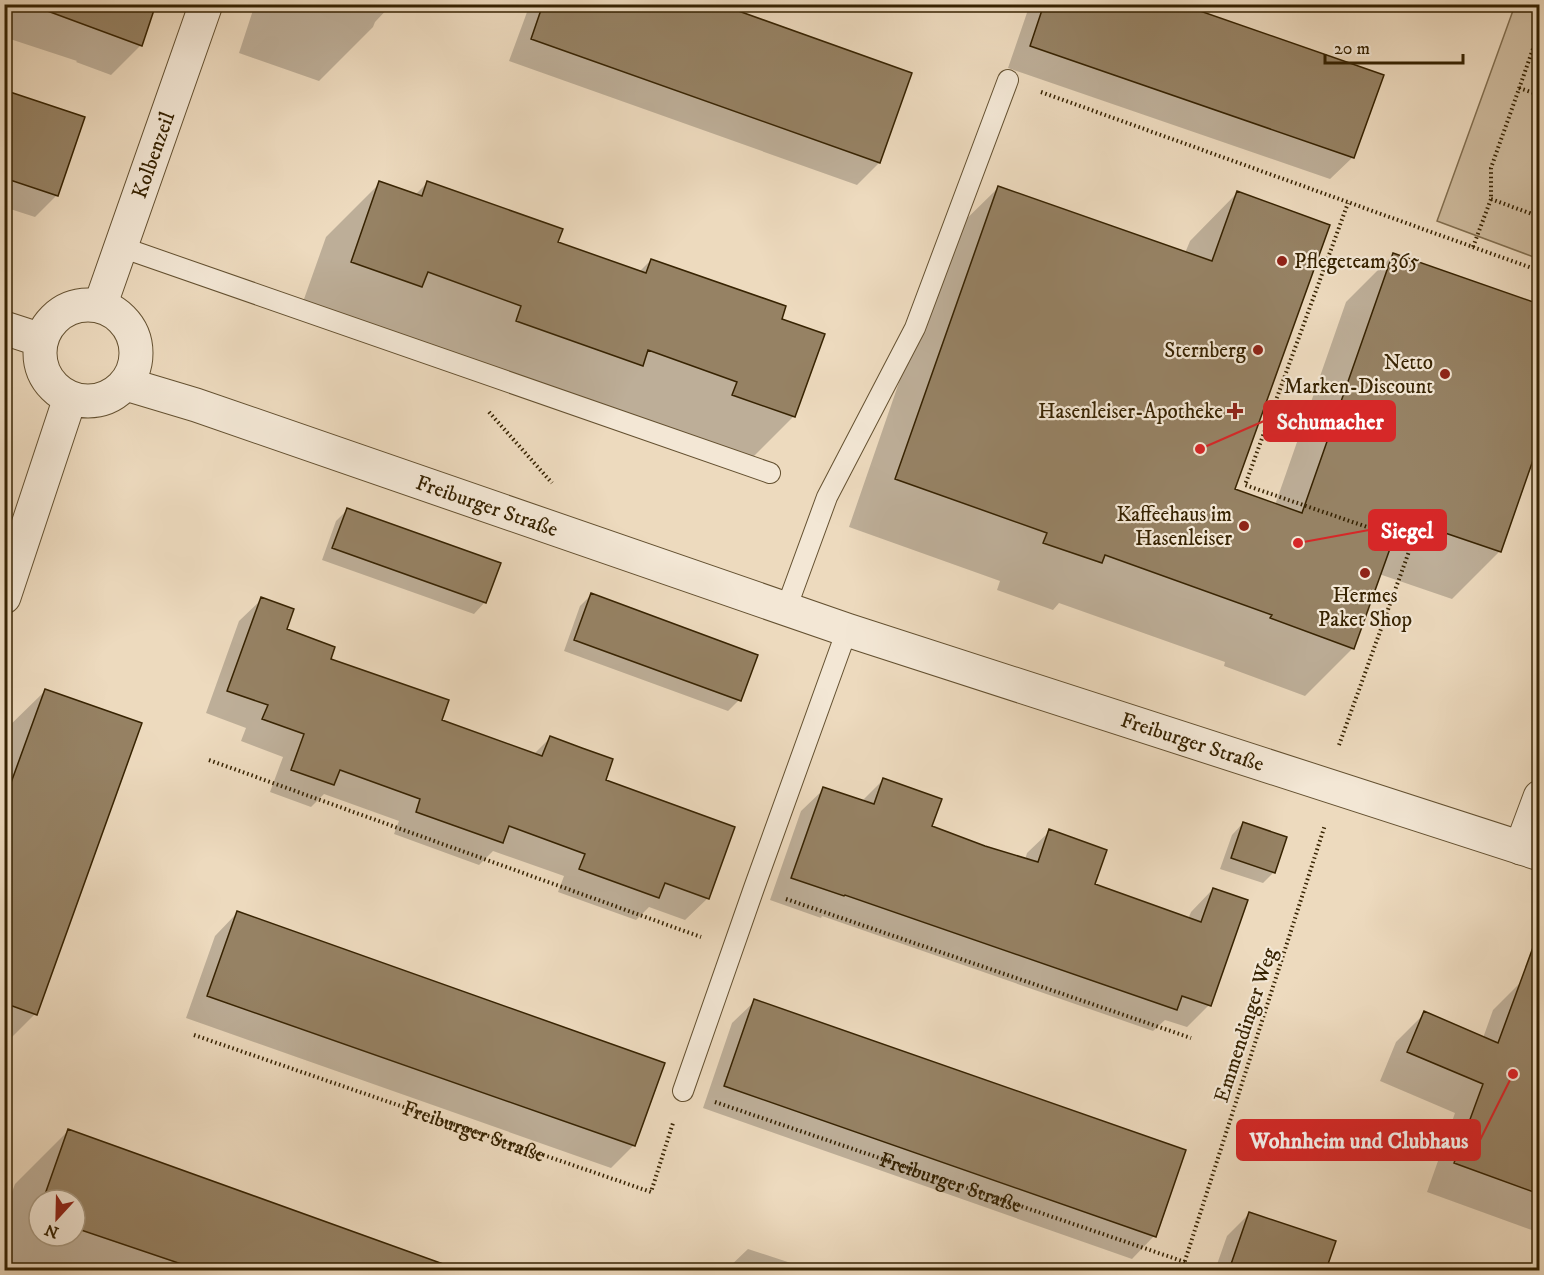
<svg xmlns="http://www.w3.org/2000/svg" width="1544" height="1275" font-family="'IM FELL DW Pica',serif">
  <style>
    .green { fill: #cebb9e; stroke: #826f50; stroke-width: 1.5 }
    .shadow { fill: #0003; fill-rule: evenodd }
    .building { fill: #968264; stroke: #372302; stroke-width: 1.5 }
    .lines { fill: none; stroke-linecap: round; stroke-linejoin: round }
    .service-casing { stroke: #645131; stroke-width: 22 }
    .minor-casing { stroke: #645131; stroke-width: 35 }
    .tertiary-casing { stroke: #645131; stroke-width: 35 }
    .path { stroke: #372302; stroke-width: 4; stroke-dasharray: 1.5 3; stroke-linecap: butt }
    .service { stroke: #f3e7d5; stroke-width: 20 }
    .minor { stroke: #f3e7d5; stroke-width: 33 }
    .tertiary { stroke: #f3e7d5; stroke-width: 33 }
    .poi-dot { fill: #8f2418; stroke: #f3e7d5; stroke-width: 2 }
    .labels { text-anchor: middle; stroke-width: 4.5; stroke-linejoin: round; paint-order: stroke }
    .street-label { font-size: 21px; fill: #372302; stroke: #f3e7d5 }
    .poi-label { font-size: 21px; fill: #372302; stroke: #f3e7d5; text-anchor: end }
    .leader { fill: none; stroke: #d62828; stroke-width: 2 }
    .callout-dot { fill: #d62828; stroke: #f3e7d5; stroke-width: 2 }
    .callout { fill: #d62828; stroke: #d62828; stroke-width: 2 }
    .callout-label { font-size: 22px; text-anchor: middle; font-weight: bold; fill: #fff }
  </style>
  <rect width="100%" height="100%" fill="#eddabe"/>
  <filter id="stains"><feTurbulence type="fractalNoise" baseFrequency=".00333" numOctaves="4"/><feColorMatrix values="0 0 0 0 .2 0 0 0 0 .09 0 0 0 0 .02 0 0 0 .5 -.17"/></filter>
  <radialGradient id="worn" r=".72"><stop offset=".6" stop-color="#630" stop-opacity="0"/><stop offset="1" stop-color="#630" stop-opacity=".3"/></radialGradient>
  <path class="green" d="M1515 5H1539V259L1437 221Z"/>
  <path class="shadow" d="M4 4H156L141 45 111 75 76 62 77 61 4 37Z
    M255 4H392L375 22 373 27 319 81 239 53Z
    M530 4H715L879 163 857 185 509 61Z
    M1030 4H1175L1353 157 1330 179 1008 68Z
    M4 92 57 195 35 217 4 207Z
    M428 182 557 242 639 272 651 260 780 320 794 416 740 470 298 316 326 237 380 183 415 195Z
    M998 188 1185 253 1190 241 1237 193 1233 490 1275 505 1346 302 1394 254 1540 306V439L1500 551 1452 599 1379 574 1353 648 1305 696 1224 666 1225 662 1059 603 1053 610 997 590 1000 581 849 527 950 235Z
    M347 510 485 602 474 614 322 560 336 521Z
    M591 595 739 700 728 711 564 651 580 606Z
    M262 599 285 630 329 660 440 721 534 754 550 738 604 780 708 898 685 920 649 907 636 920 558 892 564 876 493 851 479 865 394 834 399 821 324 794 311 807 270 792 283 757 241 741 246 728 206 713 239 621Z
    M46 690 35 1014 4 1045V731Z
    M883 780 930 827 985 847 1025 860 1027 853 1050 831 1093 885 1188 919 1191 912 1213 889 1209 1005 1187 1027 1165 1020 1153 1031 822 916 821 918 770 900 801 811 824 789 862 801Z
    M1243 823 1274 872 1263 883 1220 869 1232 835Z
    M237 913 634 1145 611 1168 186 1018 215 936Z
    M1522 981 1540 987V1233L1427 1192 1455 1113 1380 1081 1396 1042 1425 1013 1483 1038 1493 1010Z
    M755 1001 1154 1236 1132 1259 703 1108 732 1023Z
    M68 1131 363 1237 457 1270H4V1214L15 1184ZM39 1200H75V1236H39Z
    M1250 1213 1334 1242 1324 1270H1215L1227 1236Z
    M748 1249 812 1270H726Z"/>
  <path class="building" d="M43 4H156L142 46 42 9Z
    M543 4H719L912 73 880 163 531 39Z
    M1044 4H1180L1384 75 1354 158 1030 46Z
    M4 90 85 117 58 196 4 178Z
    M379 181 422 196 427 181 563 229 558 242 646 273 651 259 786 306 782 319 825 334 795 417 732 395 737 382 648 350 643 366 516 321 521 306 428 272 422 287 351 262Z
    M998 186 1212 261 1237 191 1330 225 1235 489 1302 513 1393 253 1539 304V443L1501 552 1401 518 1354 649 1270 618 1272 615 1105 555 1102 563 1043 543 1047 533 895 479Z
    M347 508 501 563 486 603 332 548Z
    M591 593 758 655 741 701 574 640Z
    M261 597 294 609 287 629 335 647 331 659 449 700 442 720 542 756 550 736 582 748 613 759 606 780 735 827 709 899 665 883 659 898 579 869 585 854 509 826 503 843 416 812 420 799 340 770 334 785 291 770 304 734 262 719 268 705 227 691Z
    M45 689 142 723 37 1015 4 1003V802Z
    M883 778 942 799 932 826 985 846 1038 862 1049 829 1107 850 1095 884 1201 922 1213 888 1248 900 1211 1006 1182 996 1177 1010 845 895 844 896 791 878 823 787 874 804Z
    M1243 822 1287 837 1275 873 1231 858Z
    M237 911 665 1063 635 1146 207 996Z
    M1535 942 1539 943V1194L1454 1163 1483 1084 1407 1052 1424 1011 1498 1043Z
    M754 999 1186 1150 1156 1237 724 1086Z
    M68 1129 446 1265 445 1270H199L75 1228V1200H43Z
    M1249 1212 1336 1241 1326 1270H1229Z"/>
  <g class="lines">
    <defs>
      <path id="service" d="M121 247 770 473
        M786 609 827 497 915 328 1008 80
        M683 1091 754 888 847 630"/>
      <g id="minor">
        <path id="s3" d="M100 306 206 4"/>
        <path id="s4" d="M126 384 196 405 847 630 1540 854"/>
        <path d="M1521 848 1540 797"/>
      </g>
      <path id="tertiary" d="M40 353a48 48 0 1 1 96 0a48 48 0 1 1-96 0Z
        M4 328 41 340
        M4 597 70 398"/>
    </defs>
    <use href="#service" class="service-casing"/>
    <use href="#minor" class="minor-casing"/>
    <use href="#tertiary" class="tertiary-casing"/>
    <g class="path">
      <path d="M1519 88 1540 95"/>
      <path d="M1041 92 1473 247 1491 199V168L1540 29"/>
      <path d="M1491 199 1540 217"/>
      <path d="M1473 247 1540 271"/>
      <path d="M489 412 552 483"/>
      <path d="M1339 745 1411 546 1402 539 1245 485 1348 203"/>
      <path d="M209 760 701 937"/>
      <path d="M786 899 1191 1038"/>
      <path id="s1" d="M194 1035 651 1192 673 1123"/>
      <path id="s2" d="M715 1102 1185 1262"/>
      <path d="M1182 1270 1325 825"/>
    </g>
    <use href="#service" class="service"/>
    <use href="#minor" class="minor"/>
    <use href="#tertiary" class="tertiary"/>
  </g>
  <g class="poi-dot">
    <circle cx="1282" cy="261" r="6"/>
    <circle cx="1258" cy="350" r="6"/>
    <circle cx="1445" cy="374" r="6"/>
    <path d="M1232 402h6v6h6v6h-6v6h-6v-6h-6v-6h6z"/>
    <circle cx="1244" cy="526" r="6"/>
    <circle cx="1365" cy="573" r="6"/>
  </g>
  <g class="labels">
    <g class="street-label">
      <text dy="7" stroke="none"><textPath href="#s3" startOffset="160">Kolbenzeil</textPath></text>
      <text dy="7" stroke="none"><textPath href="#s4" startOffset="381">Freiburger Straße</textPath></text>
      <text dy="7" stroke="none"><textPath href="#s4" startOffset="1125">Freiburger Straße</textPath></text>
      <text transform="translate(1245 1025) rotate(-72)" y="7">Emmendinger Weg</text>
      <text dy="7" stroke="none"><textPath href="#s1" startOffset="296">Freiburger Straße</textPath></text>
      <text dy="7" stroke="none"><textPath href="#s2" startOffset="249">Freiburger Straße</textPath></text>
    </g>
    <g class="poi-label">
      <text x="1294" y="268" text-anchor="start">Pflegeteam 365</text>
      <text x="1246" y="357">Sternberg</text>
      <text x="1433" y="369">Netto<tspan x="1433" dy="24">Marken-Discount</tspan></text>
      <text x="1223" y="418">Hasenleiser-Apotheke</text>
      <text x="1232" y="521">Kaffeehaus im<tspan x="1232" dy="24">Hasenleiser</tspan></text>
      <text x="1365" y="602" text-anchor="middle">Hermes<tspan x="1365" dy="24">Paket Shop</tspan></text>
    </g>
  </g>
  <path class="leader" d="M1200 449L1264 421M1298 543L1369 530M1513 1074L1480 1140"/>
  <g class="callout-dot">
    <circle cx="1200" cy="449" r="6"/>
    <circle cx="1298" cy="543" r="6"/>
    <circle cx="1513" cy="1074" r="6"/>
  </g>
  <g class="callout">
    <rect x="1264" y="401" width="131" height="40" rx="6"/>
    <rect x="1369" y="510" width="77" height="40" rx="6"/>
    <rect x="1237" y="1120" width="243" height="40" rx="6"/>
  </g>
  <g class="callout-label">
    <text x="1330" y="429">Schumacher</text>
    <text x="1407" y="538">Siegel</text>
    <text x="1359" y="1148">Wohnheim und Clubhaus</text>
  </g>
  <rect width="1544" height="1275" fill="none" stroke="#eddabe" stroke-width="24"/>
  <rect x="6" y="6" width="1532" height="1263" fill="none" stroke="#372302" stroke-width="3"/>
  <rect x="12" y="12" width="1520" height="1251" fill="none" stroke="#372302" stroke-width="1.5"/>
  <g transform="translate(57 1218) rotate(202)"><circle r="28" fill="#f3e7d5" stroke="#a89981" stroke-width="1.5"/>
  <path d="M0-4.5L10 22L0 15L-10 22Z" fill="#8f2418"/>
  <text y="-9" font-size="16" font-weight="bold" text-anchor="middle" fill="#372302">N</text>
  </g>
  <path d="M1325 54v9h138v-9" fill="none" stroke="#372302" stroke-width="3"/>
  <text x="1334" y="54" font-size="18" fill="#372302" stroke="#f3e7d5" stroke-width="4.5" paint-order="stroke">20 m</text>
  <rect width="100%" height="100%" filter="url(#stains)"/>
  <rect width="100%" height="100%" fill="url(#worn)"/>
</svg>
